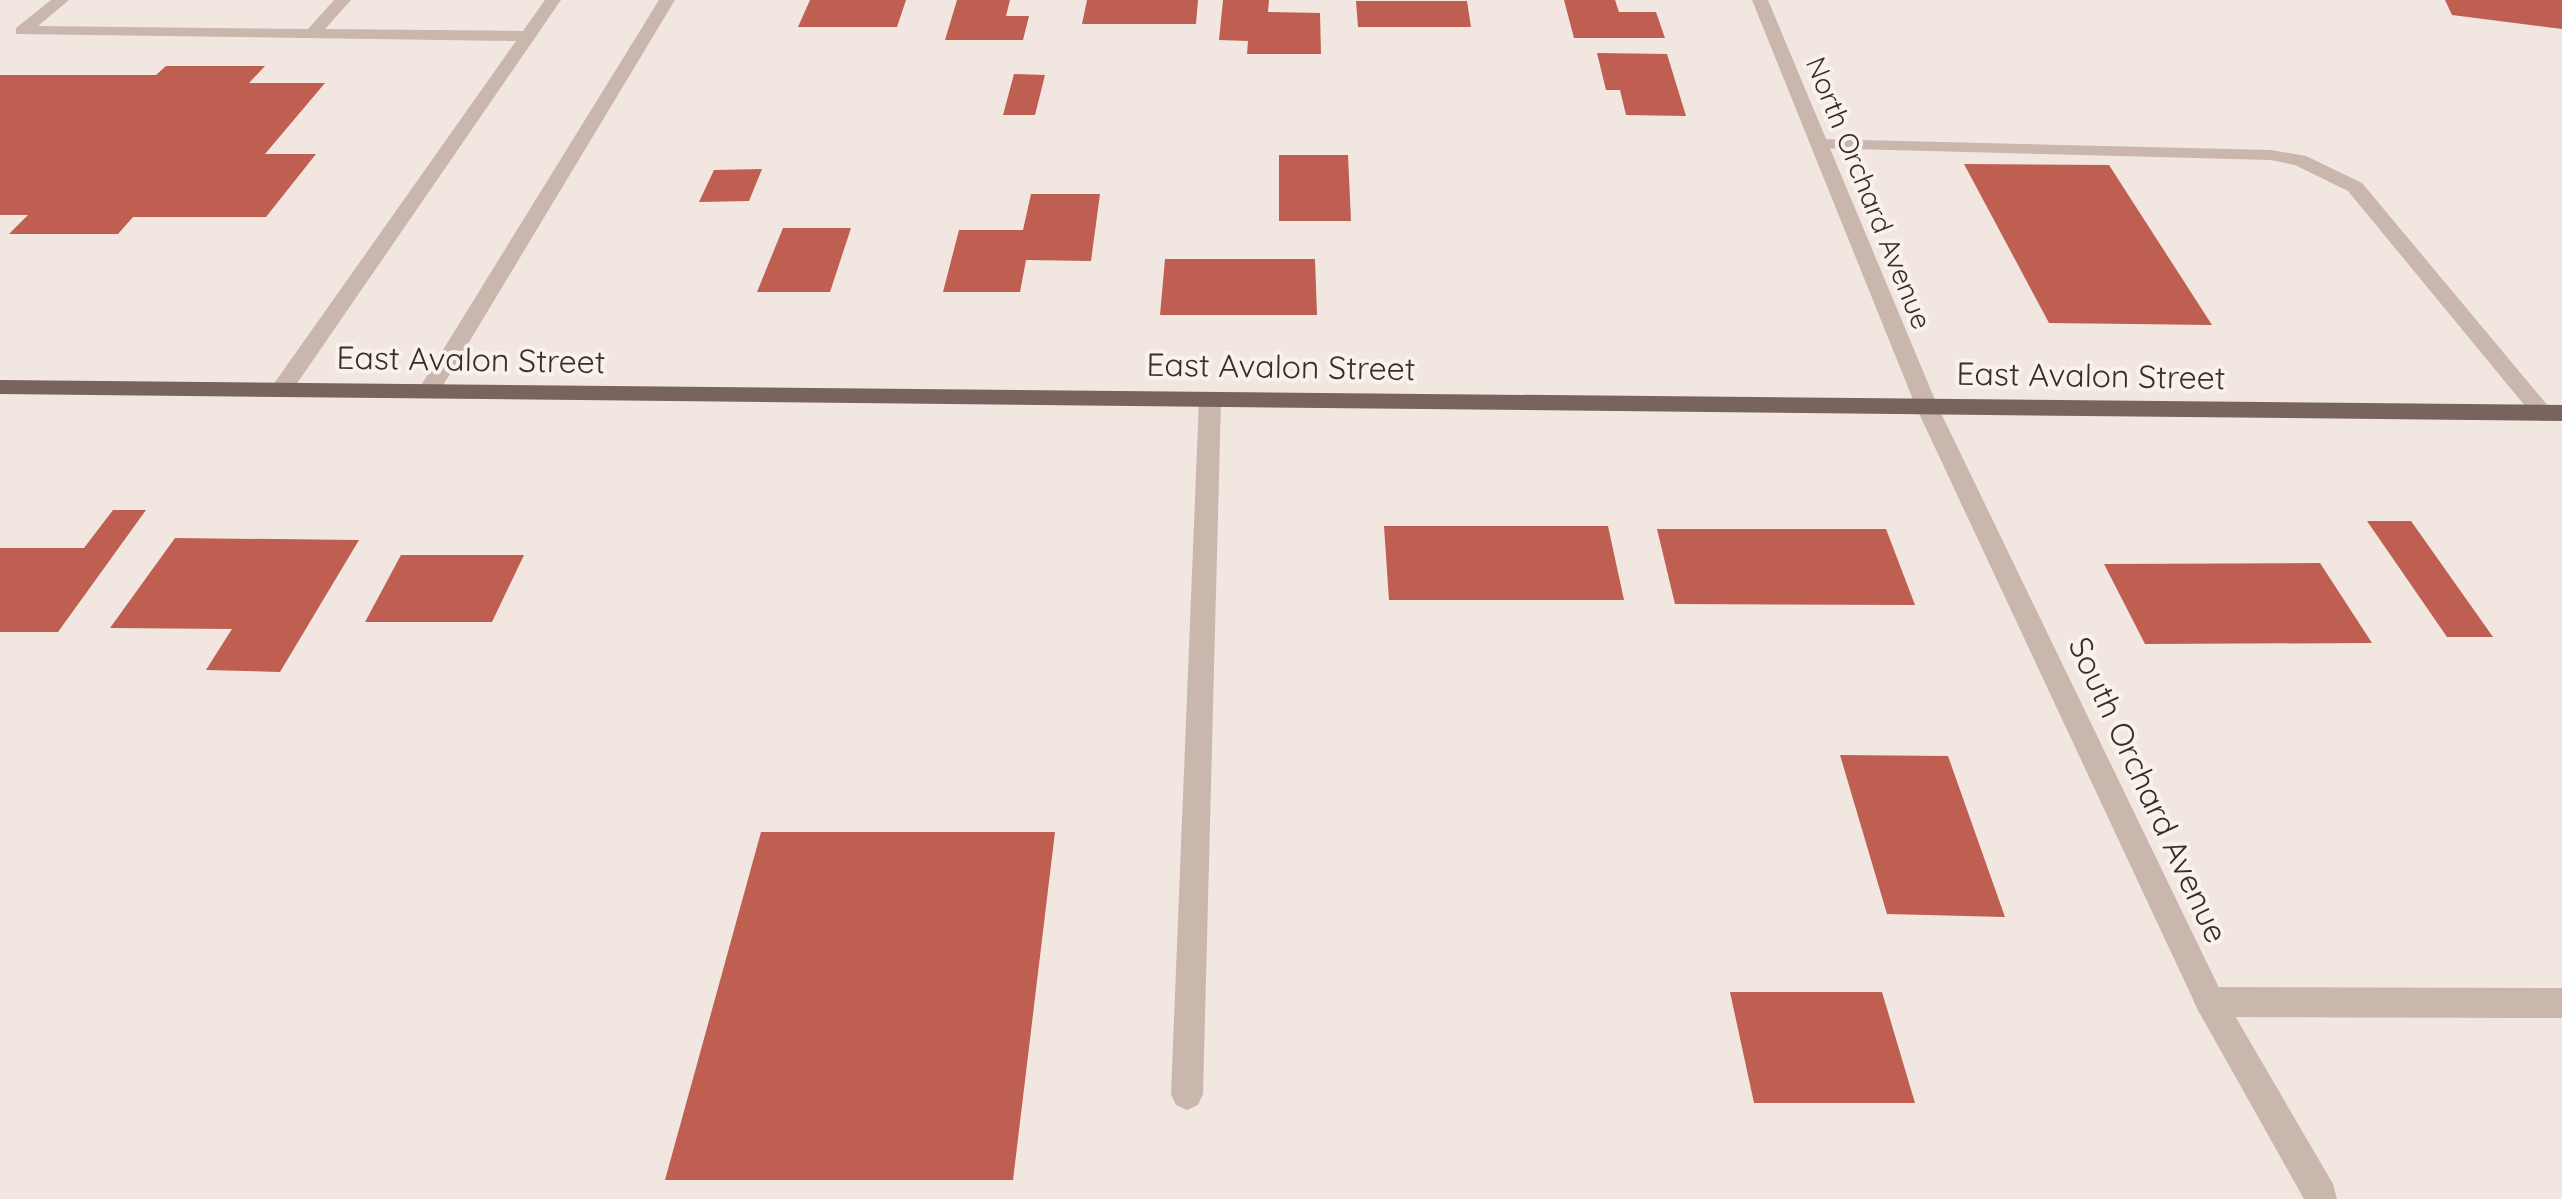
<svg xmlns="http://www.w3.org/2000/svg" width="2562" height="1199" font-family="Quicksand,sans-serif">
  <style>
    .building { fill: #be5f51 }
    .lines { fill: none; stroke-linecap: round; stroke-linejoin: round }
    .service { fill: #c9b6ac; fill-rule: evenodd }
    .minor { fill: #c9b6ac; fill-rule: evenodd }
    .tertiary { fill: #c9b6ac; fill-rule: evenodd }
    .primary { fill: #78635d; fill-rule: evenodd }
    .labels { text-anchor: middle; stroke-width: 8; stroke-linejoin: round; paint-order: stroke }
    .far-street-label { font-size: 28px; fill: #382d2a; stroke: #f9f2ec }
    .street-label { font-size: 32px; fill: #382d2a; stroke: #f9f2ec }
  </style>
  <rect width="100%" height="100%" fill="#f1e7e0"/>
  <path class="building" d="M810 0H906L897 27H798Z
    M957 0H1010L1006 16H1029L1023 40H945Z
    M1087 0H1198L1196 24H1082Z
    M1223 0H1269L1268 12 1320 13 1321 54H1247L1248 41 1219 40Z
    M1564 0H1615L1619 12H1656L1665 38H1574Z
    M2445 0H2562V29L2452 15Z
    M1356 1H1467L1471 27H1358Z
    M1597 53 1667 54 1686 116 1626 115 1620 90H1606Z
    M166 66H265L249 83H325L265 154H316L266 217H133L118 234H9L28 215H0V75H156Z
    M1014 74 1045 75 1035 115H1003Z
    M1279 155H1348L1351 221H1279Z
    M1964 164 2109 165 2212 325 2049 323Z
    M762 169 749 201 699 202 714 170Z
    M1031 194H1100L1091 261 1026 260 1020 292H943L959 230H1023Z
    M783 228H851L830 292H757Z
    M1165 259H1315L1317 315H1160Z
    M113 510H146L58 632H0V548H84Z
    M2367 521H2411L2493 637H2447Z
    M1384 526H1608L1624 600H1389Z
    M1657 529H1886L1915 605 1675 604Z
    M175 538 359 540 280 672 206 670 232 629 110 628Z
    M401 555H524L492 622H365Z
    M2320 563 2372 643 2145 644 2104 564Z
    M1840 755 1948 756 2005 917 1887 914Z
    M761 832H1055L1013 1180H665Z
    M1730 992H1882L1915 1103H1754Z"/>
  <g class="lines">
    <path class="service" d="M51 0H69L38 26 308 29 334 0H351L325 29 523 31 545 0H561L289 395H273L270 390 273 385 516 41 16 34V28Z
      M659 0H675L436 397H420L417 392Z
      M1819 139 2271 150 2306 156 2362 183 2554 413 2543 421 2535 418 2348 191 2295 165 2271 160 1813 148 1810 144Z
      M1210 392 1221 399 1203 1094 1198 1105 1187 1110 1176 1105 1171 1094 1199 399Z
      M2210 987 2562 988V1018L2210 1017 2199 1012 2194 1002 2199 992Z"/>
    <path class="minor" d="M1927 400 1938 407 2221 992 2333 1184 2337 1199H2304L2199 1012 1916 407Z"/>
    <path class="tertiary" d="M1752 0H1768L1938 407 1935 412H1919L1916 407Z"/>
    <path class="primary" d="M0 380 2562 405V421L0 394Z"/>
  </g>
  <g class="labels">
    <g class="far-street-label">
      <text transform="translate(1869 193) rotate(68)" y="10">North Orchard Avenue</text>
    </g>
    <g class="street-label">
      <text transform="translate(471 360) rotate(1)" y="11">East Avalon Street</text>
      <text transform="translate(1281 367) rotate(1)" y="11">East Avalon Street</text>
      <text transform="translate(2091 376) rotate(1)" y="11">East Avalon Street</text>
      <text transform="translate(2148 790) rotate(65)" y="11">South Orchard Avenue</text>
    </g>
  </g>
</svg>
